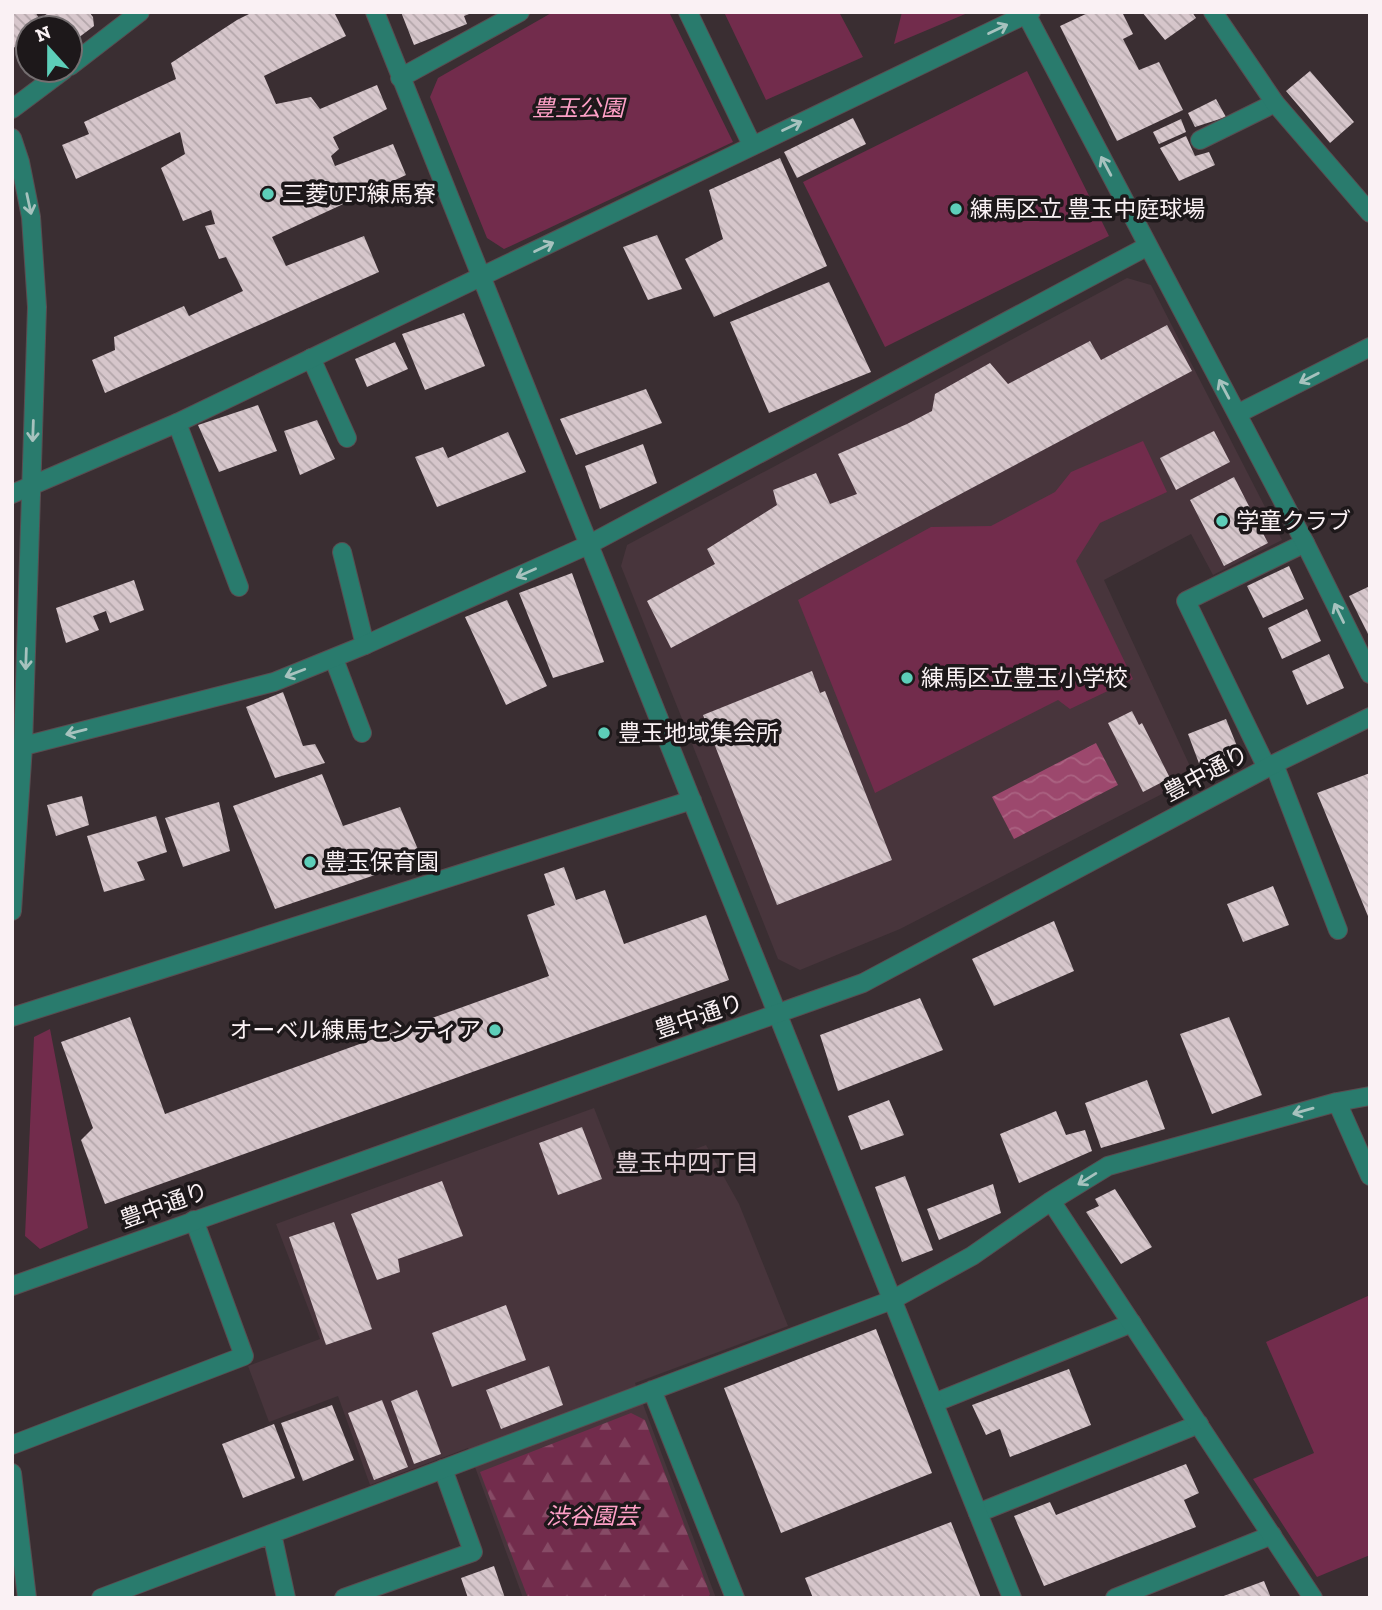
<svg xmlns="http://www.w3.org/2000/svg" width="1382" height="1610" font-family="'Zilla Slab','Noto Sans JP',serif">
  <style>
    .built { fill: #48353c }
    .forest { fill: url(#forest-firs) }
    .park { fill: #722c4c }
    .water { fill: url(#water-waves) }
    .building { fill: url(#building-back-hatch) }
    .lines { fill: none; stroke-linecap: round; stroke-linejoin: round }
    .service-casing { stroke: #594d51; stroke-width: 20 }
    .minor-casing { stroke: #594d51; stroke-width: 20 }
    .tertiary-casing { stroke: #594d51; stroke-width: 20 }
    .service { stroke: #297b6d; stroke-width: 18 }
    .minor { stroke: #297b6d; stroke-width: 18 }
    .tertiary { stroke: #297b6d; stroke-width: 18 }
    .oneway { stroke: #a6c2be }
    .poi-dot { fill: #5dceb9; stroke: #1d181a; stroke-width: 2.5 }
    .labels { text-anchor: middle; stroke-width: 7; stroke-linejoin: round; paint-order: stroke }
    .park-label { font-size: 23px; font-style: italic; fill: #ffa0c7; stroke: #1d181a }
    .poi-label { font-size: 23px; fill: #faf1f4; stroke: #1d181a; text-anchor: start }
    .street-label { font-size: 23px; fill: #faf1f4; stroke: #1d181a }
    .neighbourhood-label { font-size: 24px; fill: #e3d3d9; stroke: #1d181a }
  </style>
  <defs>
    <pattern id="forest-firs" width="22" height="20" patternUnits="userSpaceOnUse" patternTransform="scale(1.75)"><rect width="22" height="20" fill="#722c4c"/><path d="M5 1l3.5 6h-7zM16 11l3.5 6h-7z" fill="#874b66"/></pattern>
    <pattern id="water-waves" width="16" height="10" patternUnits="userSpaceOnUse" patternTransform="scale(1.75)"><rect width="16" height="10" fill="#9c486d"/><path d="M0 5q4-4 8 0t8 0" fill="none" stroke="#ab6382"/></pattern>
    <pattern id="building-back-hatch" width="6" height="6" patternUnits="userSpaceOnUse" patternTransform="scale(1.75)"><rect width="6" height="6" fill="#d6c6cb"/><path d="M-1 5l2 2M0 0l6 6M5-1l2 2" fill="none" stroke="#b3a6aa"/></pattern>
  </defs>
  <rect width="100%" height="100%" fill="#3a2e32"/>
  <path class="built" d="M1127 278 1151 285 1282 540 1213 575 1191 534 1104 580 1195 777 900 929 800 970 778 959 621 566 627 545Z
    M594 1108 621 1177 706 1145 739 1204 788 1326 635 1383 716 1598H523L468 1448 370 1485 338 1396 269 1422 248 1366 320 1339 276 1224Z"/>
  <path class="forest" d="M631 1413 645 1420 710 1594 708 1598H528L480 1472Z"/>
  <path class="park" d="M553 12H669L733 142 504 249 487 238 430 97 438 78Z
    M724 12H839L863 57 766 100Z
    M902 12H970L894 44Z
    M1027 71 1109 236 885 347 803 182Z
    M1143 441 1167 492 1100 523 1076 561 1133 679 1070 709 1058 700 875 793 798 600 931 527 991 526 1055 492 1071 472Z
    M50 1029 88 1228 40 1249 25 1236 34 1037Z
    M1370 1295V1555L1317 1577 1253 1479 1314 1453 1266 1342Z"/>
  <path class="water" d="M1096 743 1118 785 1014 839 992 797Z"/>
  <path class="building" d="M12 12H35L45 27 28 28V38L12 49Z
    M49 12H89L93 17 94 26 70 44V28H51L43 17Z
    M253 12H334L346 36 264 76 276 104 311 97 320 109 377 85 387 109 333 137 339 149 331 156 335 166 393 144 406 175 272 237 286 266 364 236 379 272 105 393 92 360 115 350 114 337 184 306 189 316 243 291 226 257 219 259 205 226 215 224 211 210 183 221 161 168 185 154 180 132 76 179 62 145 89 134 84 122 176 79 171 63 237 20Z
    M401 12H474L464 16 467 24 414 45Z
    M1090 12H1122L1133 34 1123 39 1139 70 1159 62 1183 110 1117 141 1060 26Z
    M1142 12H1192L1196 18 1165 40Z
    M1310 71 1354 122 1330 143 1286 91Z
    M1216 99 1226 117 1195 127 1188 113Z
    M853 118 866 144 797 178 784 152Z
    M1181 119 1186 132 1159 144 1153 132Z
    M1186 136 1195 156 1209 152 1215 165 1179 181 1160 148Z
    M780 158 827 266 714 317 685 259 723 239 709 190Z
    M657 235 682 289 648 300 623 247Z
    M829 282 871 372 769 413 730 322Z
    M464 313 485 366 425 390 402 334Z
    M1167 325 1192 371 671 648 647 601 715 564 707 549 777 505 773 490 816 473 830 504 857 494 838 454 907 424 932 411 935 394 990 363 1008 384 1090 341 1101 360Z
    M395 342 408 369 367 387 355 359Z
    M646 389 662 423 576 455 560 419Z
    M258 405 277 451 219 472 198 425Z
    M317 420 335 459 300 475 284 431Z
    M1214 431 1230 462 1176 490 1160 458Z
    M508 432 526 472 437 507 415 457 443 447 448 458Z
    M643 444 657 483 600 509 585 466Z
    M1234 477 1268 543 1224 566 1190 500Z
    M1289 566 1304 599 1263 618 1247 586Z
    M572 573 604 662 553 678 519 593Z
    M134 580 144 610 110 623 106 611 93 616 99 630 66 643 56 608Z
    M1370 586V638L1349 596Z
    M507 600 547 686 506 705 465 617Z
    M1307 609 1321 641 1282 659 1268 628Z
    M1329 654 1344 688 1307 705 1292 671Z
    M812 671 820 693 825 691 892 860 777 905 703 715Z
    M283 692 303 746 315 744 325 763 275 778 246 707Z
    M1132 711 1139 725 1142 723 1170 778 1143 792 1108 723Z
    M1226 719 1239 751 1200 766 1188 734Z
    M1370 773V921L1317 793Z
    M322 774 343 826 400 807 422 859 275 909 233 806Z
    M82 796 89 825 56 836 47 805Z
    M219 802 230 851 183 867 165 818Z
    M156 816 167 852 137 862 145 880 104 892 87 836Z
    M564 867 576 900 605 890 624 944 706 915 729 980 105 1204 81 1140 93 1128 61 1042 130 1017 165 1114 549 976 527 915 555 905 544 874Z
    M1273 886 1289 925 1243 942 1227 904Z
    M1054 921 1074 971 994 1006 972 959Z
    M920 998 943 1050 838 1091 820 1035Z
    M1229 1017 1262 1095 1212 1114 1180 1034Z
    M1147 1080 1165 1129 1101 1148 1085 1103Z
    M889 1100 904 1135 861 1150 848 1116Z
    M1056 1111 1066 1135 1085 1130 1092 1151 1019 1183 1000 1134Z
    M582 1127 602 1179 558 1195 539 1143Z
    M905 1176 933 1250 902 1262 875 1187Z
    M442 1181 463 1236 398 1259 400 1272 377 1280 351 1214Z
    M993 1184 1001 1213 939 1240 927 1209Z
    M1115 1189 1152 1247 1121 1264 1086 1212 1099 1206 1095 1199Z
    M334 1222 372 1329 326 1345 289 1237Z
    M506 1305 526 1360 452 1387 432 1333Z
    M876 1329 932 1473 781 1533 724 1388Z
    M549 1366 563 1405 501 1429 486 1390Z
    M1069 1369 1091 1425 1010 1457 1000 1429 986 1435 972 1405Z
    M417 1390 441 1454 414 1464 391 1401Z
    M382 1400 408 1467 374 1480 348 1413Z
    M332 1405 354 1460 303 1481 281 1423Z
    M274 1424 295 1478 243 1498 222 1444Z
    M1186 1464 1199 1493 1184 1500 1196 1527 1044 1586 1014 1516 1050 1502 1056 1515Z
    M951 1522 981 1598H813L805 1578Z
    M494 1566 505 1598H468L461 1578Z
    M1264 1581 1271 1598H1221V1597Z"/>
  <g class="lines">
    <defs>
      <path id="service" d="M1200 140 1275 103
        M311 358 347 438
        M177 423 239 587
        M342 552 365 645
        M334 659 362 733
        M1274 764 1338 930
        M1267 768 1186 601 1305 543
        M934 1403 1132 1323
        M12 1445 244 1356 194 1220
        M978 1513 1199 1424
        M344 1598 473 1552 443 1469
        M1115 1598 1272 1535"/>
      <path id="minor" d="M375 12 1012 1598
        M688 12 752 145
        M1025 12 1305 543 1370 674
        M1213 12 1275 103 1370 213
        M70 66 140 12
        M400 78 520 12
        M12 109 64 70
        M12 138 20 162 31 217 37 307 23 746 12 911
        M1237 414 1370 347
        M12 494 177 423 1031 12
        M12 749 274 682 365 645 588 545 1148 246
        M12 1017 692 800
        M1337 1102 1370 1176
        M1051 1201 1313 1598
        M652 1390 735 1598
        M12 1473 27 1598
        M272 1534 286 1598
        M101 1598 892 1300 972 1256 1051 1201 1108 1166 1337 1102 1370 1096"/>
      <path id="tertiary" d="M12 1286 863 983 1274 764 1370 717"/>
    </defs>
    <use href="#service" class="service-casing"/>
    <use href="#minor" class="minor-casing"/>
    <use href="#tertiary" class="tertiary-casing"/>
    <use href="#service" class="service"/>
    <use href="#minor" class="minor"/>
    <use href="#tertiary" class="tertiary"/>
  </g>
  <defs><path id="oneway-shaft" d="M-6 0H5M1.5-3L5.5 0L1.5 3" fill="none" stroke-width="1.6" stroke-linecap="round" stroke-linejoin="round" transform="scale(1.75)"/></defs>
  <g class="oneway">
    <use href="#oneway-shaft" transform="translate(998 29) rotate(-26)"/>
    <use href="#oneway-shaft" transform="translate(792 126) rotate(-25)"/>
    <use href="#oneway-shaft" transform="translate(1106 166) rotate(-118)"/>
    <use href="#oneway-shaft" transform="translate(29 204) rotate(78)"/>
    <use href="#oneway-shaft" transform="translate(544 247) rotate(-26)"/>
    <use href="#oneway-shaft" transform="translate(1309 378) rotate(153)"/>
    <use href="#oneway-shaft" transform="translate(1224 389) rotate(-118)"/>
    <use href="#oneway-shaft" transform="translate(33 431) rotate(92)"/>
    <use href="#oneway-shaft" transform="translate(526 573) rotate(156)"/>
    <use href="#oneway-shaft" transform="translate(1339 613) rotate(-116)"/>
    <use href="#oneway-shaft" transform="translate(26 659) rotate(92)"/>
    <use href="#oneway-shaft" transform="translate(295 673) rotate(159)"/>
    <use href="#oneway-shaft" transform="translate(76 732) rotate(166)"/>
    <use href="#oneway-shaft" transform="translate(1303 1111) rotate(164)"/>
    <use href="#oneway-shaft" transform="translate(1087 1179) rotate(148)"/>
  </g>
  <g class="poi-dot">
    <circle cx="268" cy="194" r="7"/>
    <circle cx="956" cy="209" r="7"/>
    <circle cx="1222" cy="521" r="7"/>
    <circle cx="907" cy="678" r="7"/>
    <circle cx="604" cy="733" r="7"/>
    <circle cx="310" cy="862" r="7"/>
    <circle cx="495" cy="1030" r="7"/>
  </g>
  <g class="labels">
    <g class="park-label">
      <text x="578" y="116">豊玉公園</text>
      <text x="592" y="1524">渋谷園芸</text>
    </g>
    <g class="poi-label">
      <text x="282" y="202">三菱UFJ練馬寮</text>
      <text x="970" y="217">練馬区立 豊玉中庭球場</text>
      <text x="1236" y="529">学童クラブ</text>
      <text x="921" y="686">練馬区立豊玉小学校</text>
      <text x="618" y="741">豊玉地域集会所</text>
      <text x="324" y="870">豊玉保育園</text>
      <text x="481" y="1038" text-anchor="end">オーベル練馬センティア</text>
    </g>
    <g class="street-label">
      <text transform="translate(1206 773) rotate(-28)" y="8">豊中通り</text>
      <text transform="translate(699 1016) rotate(-19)" y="8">豊中通り</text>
      <text transform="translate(164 1205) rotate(-20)" y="8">豊中通り</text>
    </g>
    <g class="neighbourhood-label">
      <text x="687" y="1171">豊玉中四丁目</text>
    </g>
  </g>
  <rect width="1382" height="1610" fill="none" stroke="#faf1f4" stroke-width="28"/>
  <g transform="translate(49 49) rotate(339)"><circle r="33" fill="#1d181a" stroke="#756f71" stroke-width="2"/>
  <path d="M0-5L12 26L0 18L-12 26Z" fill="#5dceb9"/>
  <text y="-10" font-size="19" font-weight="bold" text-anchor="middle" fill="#faf1f4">N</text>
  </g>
</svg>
